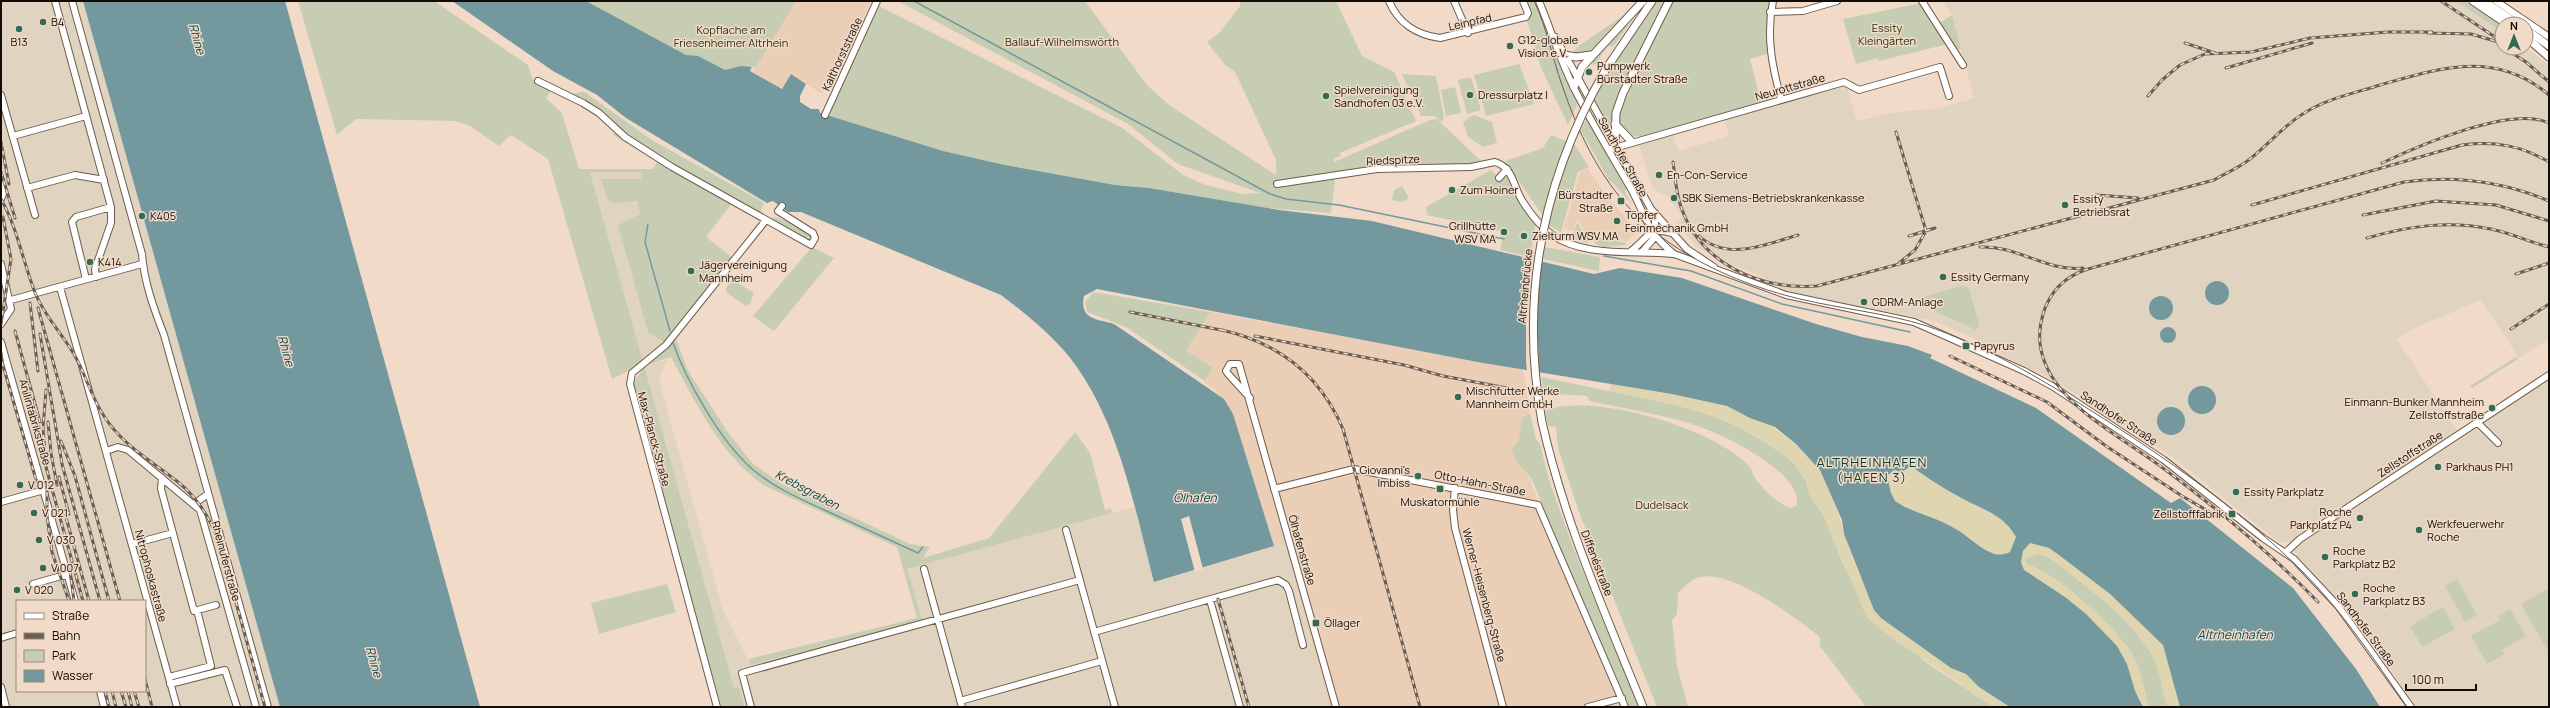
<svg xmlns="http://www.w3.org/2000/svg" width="2550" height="708" font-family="Manrope,sans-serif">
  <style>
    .built { fill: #eaceb6 }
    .industrial { fill: #e0d4c0; fill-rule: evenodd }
    .green { fill: #c7cdb2; fill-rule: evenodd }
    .sand { fill: #dfd6b1 }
    .water { fill: #73999f; fill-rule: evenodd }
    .pier { fill: #f1dbc8 }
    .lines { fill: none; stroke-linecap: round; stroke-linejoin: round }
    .stream { stroke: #73999f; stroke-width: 1.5 }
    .minor-casing { stroke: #6e5b4b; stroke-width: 8 }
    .major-casing { stroke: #6e5b4b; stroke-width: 9 }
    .minor { stroke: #fff; stroke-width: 6 }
    .major { stroke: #fff; stroke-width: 7 }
    .tram { stroke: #6a5d52; stroke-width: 1 }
    .rail-casing { stroke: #6a5d52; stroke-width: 3 }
    .rail { stroke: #f1dbc8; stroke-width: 1.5; stroke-dasharray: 4.5; stroke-linecap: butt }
    .major-bridge-casing { stroke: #6e5b4b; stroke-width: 9; stroke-linecap: butt }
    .major-bridge { stroke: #fff; stroke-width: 7 }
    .poi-dot { fill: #336c54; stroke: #f1dbc8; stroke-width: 1.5 }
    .labels { text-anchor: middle; stroke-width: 3; stroke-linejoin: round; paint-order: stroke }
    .poi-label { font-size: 11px; fill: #130c06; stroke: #f1dbc8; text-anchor: start }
    .street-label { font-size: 11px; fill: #130c06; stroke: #f1dbc8 }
    .park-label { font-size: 11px; fill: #2b310a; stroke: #f1dbc8 }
    .water-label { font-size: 12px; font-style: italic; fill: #09454c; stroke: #f1dbc8 }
    .quarter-label { font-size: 13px; letter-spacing: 1px; fill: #0c3d2b; stroke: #f1dbc8 }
  </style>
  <rect width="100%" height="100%" fill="#f1dbc8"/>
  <path class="built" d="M794 1H872L822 94 791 74 782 89 753 72Z
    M1587 168 1610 200 1638 231 1626 242 1584 231 1577 218 1574 231 1564 228 1580 173Z
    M1210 312 1523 370 1530 414 1523 415 1519 439 1514 444 1629 707H1329L1284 542 1274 546 1233 414 1216 391 1204 383 1213 368 1186 350Z"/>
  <path class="industrial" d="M1 1H83L280 707H1ZM17 601H145V691H17Z
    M1943 1H2458L2502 31V48L2526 47 2549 66V339L2519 358 2481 300 2415 328 2397 339 2457 431 2291 541 2283 543 2276 540 2175 459 2134 431 2055 381 1980 344 1979 341 1935 321 1805 296 1769 285 1765 278 1735 266 1697 247 1675 222 1683 217 1666 195 1657 192 1652 186 1638 143 1673 133 1678 151 1729 136 1724 117 1841 85 1847 87 1856 118 1859 121 1890 113 1938 108 1974 98 1952 15Z
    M641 171 642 179H602L614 204 637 201 640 214 618 225 666 343 643 363 590 172Z
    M667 359 659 380 723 610 750 664 921 620 907 569 1134 507 1155 582 1284 542 1329 707H745L739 687 734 688 644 367Z
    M2549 378V707H2416L2384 659 2348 612 2293 550 2295 545Z"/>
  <path class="green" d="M298 1H434L528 65 533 80 551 90 546 98 562 113 579 169H653L657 162 613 135 618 128 600 110 570 95 583 91 652 140 764 203 760 213 732 203 706 237 733 258 674 333 687 369 727 431 753 464 782 484 910 544 930 547 923 558 989 538 1075 432 1090 453 1105 510 1111 508 1112 513 907 569 922 620 750 665 749 659 917 618 897 547 763 485C719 453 696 403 671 357L644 366 734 688 739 687 745 707H721L633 393V384L644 367 643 363 612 379 548 159 511 135 499 146 470 126 455 121 356 119 337 135ZM590 172H641V179H601L607 199 614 204 637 201 640 214 618 225 648 332 666 343 643 362Z
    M587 1H796L756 67H753L747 76C690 64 637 30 587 1Z
    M898 1H1085L1147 85 1169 105 1276 175V160L1235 72 1225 65 1207 42 1220 32 1240 6V1H1336L1362 56 1394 72 1416 121 1340 153 1341 156 1333 159 1334 162 1430 120 1437 119 1483 163 1336 172 1331 213 1267 208 1149 188 1115 185 1005 165 943 151 830 116 832 101 877 5 1121 127 1183 175 1206 185 1243 194 1260 193 1178 164 1128 124Z
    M1524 1H1533L1578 103 1568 125 1541 68 1527 20 1530 13Z
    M1657 1H1666L1614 113 1612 130 1594 99 1627 44Z
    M1672 1 1769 2 1767 54 1750 59 1761 103 1645 136H1627L1618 121 1620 111Z
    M2456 1H2468L2502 24V32Z
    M1922 3 1948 44 1879 61 1878 58 1856 64 1843 19Z
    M1642 6 1613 47 1608 46 1593 67V58Z
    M1627 13 1592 51 1576 55 1574 51 1577 47Z
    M1952 15 1961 49 1956 51 1938 24Z
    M1519 64 1534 104 1486 116 1474 75Z
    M1402 74 1436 76 1444 117 1442 122 1434 116H1421Z
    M1471 77 1481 110 1467 114 1458 80Z
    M1455 87 1461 113 1446 116 1441 90Z
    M1474 115 1492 122 1497 143 1483 147 1468 137 1463 122Z
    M1587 117 1627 188 1625 192 1632 204 1611 181 1610 182 1581 130Z
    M1551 135 1575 145 1589 167 1578 172 1561 232 1550 226 1505 161 1543 148Z
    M1491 170 1500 179 1509 176 1536 222 1530 257 1500 250 1502 240 1499 231 1427 215 1426 207Z
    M1402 186 1409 198 1403 202 1392 200 1394 190Z
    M774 217C786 221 807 227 813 239L811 243 772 220Z
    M1577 222 1583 233 1588 232V243L1573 239Z
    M1593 236 1626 243V245L1604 247 1595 244Z
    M812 247 834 258 774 331 753 316Z
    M1545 247 1600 257 1599 271 1543 259Z
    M731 281H735L754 293 750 304 746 306 726 292V288Z
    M1961 286 1968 287 1970 291 1979 325 1976 330 1922 305 1926 296Z
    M1093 292 1210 312 1202 325 1130 313 1201 327 1186 350 1213 368 1205 381 1126 327 1087 312 1085 302Z
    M2516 357 2518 359 2472 388 2470 386Z
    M1541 377 1672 404 1711 415 1739 427 1780 451 1797 466 1806 481 1809 494 1824 516 1845 568 1924 661 1994 707H1866L1820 646V637C1796 618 1732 570 1701 577 1692 578 1684 587 1678 593L1677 614 1672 621 1677 666 1688 707H1657L1579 512 1558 448 1556 427 1548 426 1545 411C1591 391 1717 429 1750 467 1752 470 1753 475 1755 478 1763 489 1779 506 1792 508L1797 505C1802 470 1713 429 1685 422 1654 413 1621 408 1590 401L1587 396 1544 393Z
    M1530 414 1536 439 1540 444 1549 480 1573 547 1638 707H1629C1594 634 1564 559 1534 484 1528 470 1514 464 1512 449L1519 439 1522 417Z
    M2039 554 2050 558C2087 587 2129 616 2153 657 2162 672 2161 692 2168 707H2149C2145 694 2139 664 2133 655 2117 629 2056 572 2028 565L2025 561 2027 557Z
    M2457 579 2477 615 2465 622 2445 586Z
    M667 584 676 612 599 634 591 603Z
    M2549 588V653L2521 604Z
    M2443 607 2455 629 2422 647 2410 626Z
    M2510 609 2526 636 2502 650 2504 654 2487 664 2471 636 2500 620 2498 616Z"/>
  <path class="sand" d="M1610 384C1679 394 1757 402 1806 455 1811 460 1817 465 1820 471 1832 490 1838 513 1844 533 1851 559 1864 584 1874 610L1881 618 1951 668 1966 674 1979 687 2010 707H1994L1975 696 1960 683 1894 640 1867 618 1824 516 1809 494 1806 481 1792 461 1751 433 1719 418 1672 404 1610 391Z
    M1909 468H1914C1926 477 1943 488 1956 495 1979 509 2003 512 2016 537L2010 552 2004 554H1994L1981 548 1969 537 1895 501 1891 493 1887 476 1895 470 1902 472Z
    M2030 543 2049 548 2059 555 2110 594 2163 645 2180 707H2168C2161 692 2162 672 2153 657 2129 616 2087 587 2050 558L2039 554 2027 557 2025 561 2028 565C2056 572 2117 629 2133 655 2139 664 2145 694 2149 707H2143L2135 691 2127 664 2086 614 2024 571C2019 559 2021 552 2030 543Z"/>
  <path class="water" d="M83 1H285L480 707H280Z
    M452 1H586L686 55 698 56 725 70 741 66 751 67 750 71 782 89 791 74 806 84 800 96V102L811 109H819L820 113 830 116 943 151 1005 165 1115 185 1149 188 1279 210 1372 221 1594 274 1620 268 1682 278 1816 324 1862 337 1908 346 1932 355 1930 358 2036 408 2171 503 2180 498 2293 588 2356 669 2380 707H2180L2163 645 2110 594 2059 555 2049 548 2030 543 2023 551 2021 562 2024 570 2065 597 2086 614 2117 646 2127 664 2135 691 2143 707H2010L1979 687 1966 674 1951 668 1881 618 1874 610 1844 534 1842 520 1820 470 1796 444 1775 427 1750 418 1727 406 1672 394 1483 363 1097 289 1084 296C1079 320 1097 319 1114 324L1224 399 1233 414 1274 546 1154 582C1134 506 1119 422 1071 359 1051 334 1026 314 1001 295L801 212H788L773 201 767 203 626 118 597 95 553 71ZM1908 468H1914C1926 477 1943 488 1956 495 1979 509 2002 512 2016 537L2010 552C2005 554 1999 556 1992 553 1978 548 1968 535 1954 528 1936 517 1913 513 1895 501L1891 493 1887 476 1894 470 1902 472Z
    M2205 293a12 12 0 1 1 24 0a12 12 0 1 1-24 0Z
    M2149 308a12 12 0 1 1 24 0a12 12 0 1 1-24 0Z
    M2160 335a8 8 0 1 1 16 0a8 8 0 1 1-16 0Z
    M2188 400a14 14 0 1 1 28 0a14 14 0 1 1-28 0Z
    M2157 421a14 14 0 1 1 28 0a14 14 0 1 1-28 0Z"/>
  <path class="pier" d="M1530 257 1542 259 1537 306 1539 375 1527 372 1526 362V307Z
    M1189 516 1203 569 1195 572 1181 519Z"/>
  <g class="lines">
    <path class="stream" d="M914 1 1270 194 1286 199 1339 205 1504 239
      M648 224 645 242 670 331
      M1604 256 1691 271 1782 304 1910 332
      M673 343C687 382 720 440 751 468 775 489 805 501 833 514 861 527 890 540 918 553L923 547"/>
    <defs>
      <path id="minor" d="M55 1 111 207 76 217 72 222 86 279
        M72 1 142 254C144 282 154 309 164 335L268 707
        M1389 1C1398 23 1417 35 1440 38L1526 17 1528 13 1523 1
        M1454 1 1468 33
        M1539 1C1551 30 1560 60 1574 88 1591 122 1611 154 1630 187 1646 215 1646 232 1674 254L1786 295 1914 322 2024 371 2052 386 2164 460 2263 538 2294 559 2338 606 2411 707
        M1773 1C1766 36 1772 66 1781 99
        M1922 1 1963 65
        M2496 1 2549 37
        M1770 12 1803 11 1837 1
        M1555 37 1651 209 1687 249 1714 267
        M538 81 583 103 599 113 625 137 672 167 811 245 815 238 813 233 778 211 782 206
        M1 95 35 215
        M825 115 877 1
        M13 136 86 116
        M1611 149 1844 82 1859 90 1940 67 1949 96
        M1499 178 1507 169
        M1 184 3 194 1 199
        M1277 184 1377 169 1471 167 1495 162C1514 168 1513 187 1523 202 1530 213 1540 226 1551 234 1584 258 1634 250 1673 254
        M27 188 75 175 104 180
        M1631 251C1647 239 1649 226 1671 233
        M1642 252 1655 237V213
        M1 264 11 309 1 324
        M96 277 95 269 111 223V207
        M60 287 177 707
        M11 300 142 264
        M1 342 75 601
        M1250 398 1229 375 1226 371 1230 364H1239L1336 707
        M2477 422 2498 443
        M106 451 118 447 128 450 200 510 256 707
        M162 478 161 489 194 611 216 605
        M1455 488 1453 510 1455 528 1503 707
        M1274 489 1354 469 1538 505 1625 707
        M1 502 44 490
        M194 504 208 494
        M1066 530 1115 707
        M132 544 173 533
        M2285 553 2300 539 2549 375
        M924 569 962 707
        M33 584 68 574
        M1210 600 1240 707
        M1094 632 1278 580 1286 585 1289 591 1303 645
        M1 638 17 633
        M169 677 211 666 197 610
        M170 684 225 670 237 707
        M1 687 6 707
        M100 691 104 707
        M960 701 1102 661
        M717 707 630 384 632 373 666 345 766 220
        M751 707 742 673 1080 580
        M1588 707 1622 698"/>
      <path id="major" d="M2473 1 2507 24
        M2484 1 2518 24
        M2526 29 2549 46
        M2526 37 2549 57
        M1564 55 1576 57 1591 55
        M1606 69 1652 1
        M1574 87 1582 67 1643 1
        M1615 124 1632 142
        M1615 147 1616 113 1623 93 1669 1
        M1542 422C1564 521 1605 613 1643 707"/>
    </defs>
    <use href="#minor" class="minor-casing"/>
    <use href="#major" class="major-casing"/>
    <use href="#minor" class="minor"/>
    <use href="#major" class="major"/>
    <path class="tram" d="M1534 1C1547 28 1552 57 1562 85 1578 132 1599 177 1634 213 1677 257 1741 285 1800 299 1842 309 1886 313 1927 326 1985 346 2040 378 2090 410 2165 457 2239 509 2302 571 2342 611 2375 660 2407 707"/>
    <defs>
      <path id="rail" d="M2441 1 2495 37
        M2428 33 2471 34 2502 43
        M2185 43 2215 53
        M2504 48 2526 62 2549 82
        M2226 68 2312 43
        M2148 96 2162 80 2180 65 2205 54 2251 52 2310 38 2388 32H2432
        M1896 132 1926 231 1915 250 1899 263
        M1 142 9 184
        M1673 162C1675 176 1676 193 1681 207 1701 264 1759 290 1817 286L2214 180C2224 174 2236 169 2246 162 2267 147 2283 125 2306 112 2329 98 2355 93 2380 85 2440 68 2495 49 2549 95
        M2382 163C2418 146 2512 105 2549 123
        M1 172 15 218
        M2096 195 2138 198
        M1 199C18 229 23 263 36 295 46 318 63 335 75 356 86 375 91 397 104 416 122 445 152 461 178 482 198 498 211 520 220 544L265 707
        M2252 205 2462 145C2495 141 2520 145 2549 162
        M2363 215 2436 201 2496 205 2549 221
        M1699 236C1728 262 1767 244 1798 235
        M1909 236 1935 228
        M2367 238C2409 226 2448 220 2491 229 2511 233 2529 242 2549 247
        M1980 247C2017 245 2046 272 2083 268
        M2516 274 2549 263
        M30 303 38 371
        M38 308 120 601
        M1130 312 1226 331
        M1 324 11 259 3 217
        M2511 329 2549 304
        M1222 330C1279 343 1320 375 1343 429L1420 707
        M15 331 40 422
        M40 334 62 464 100 601
        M1255 336 1404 365 1443 376 1518 390
        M1 353 3 367
        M1950 356 2047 402 2106 446 2182 496 2220 518
        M2 362 37 483
        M46 390 43 428 46 467 83 601
        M48 422 51 453 57 485
        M61 441 75 476 109 601
        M59 477 69 514
        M47 483V516L52 552 69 601
        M64 510 89 601
        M70 571 74 601
        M1218 599 1249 707
        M2318 602C2281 564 2240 528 2198 495 2179 480 2160 465 2140 452 2095 421 2023 380 2043 314 2050 291 2066 276 2088 269L2404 182C2455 175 2502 181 2549 201
        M145 679 152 707
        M105 691 109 707
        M112 691 116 707
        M121 691 126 707
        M128 691 132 707
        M134 691 139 707"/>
    </defs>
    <use href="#rail" class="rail-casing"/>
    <use href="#rail" class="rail"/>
    <defs>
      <path id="major-bridge" d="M1542 422C1519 296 1542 180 1606 69"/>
    </defs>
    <use href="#major-bridge" class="major-bridge-casing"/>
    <use href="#major-bridge" class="major-bridge"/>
  </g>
  <g class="poi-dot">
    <circle cx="43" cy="22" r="4"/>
    <circle cx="19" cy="29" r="4"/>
    <circle cx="1510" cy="46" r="4"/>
    <circle cx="1589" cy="72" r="4"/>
    <circle cx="1470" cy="95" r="4"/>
    <circle cx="1326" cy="96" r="4"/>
    <circle cx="1659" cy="175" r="4"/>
    <circle cx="1452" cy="190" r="4"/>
    <circle cx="1674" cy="198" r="4"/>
    <rect x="1617" y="197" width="8" height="8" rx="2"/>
    <circle cx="2065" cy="205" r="4"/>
    <circle cx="142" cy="216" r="4"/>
    <circle cx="1617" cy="221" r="4"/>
    <circle cx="1504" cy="232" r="4"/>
    <circle cx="1524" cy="236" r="4"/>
    <circle cx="90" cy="262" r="4"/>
    <circle cx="691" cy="271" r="4"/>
    <circle cx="1943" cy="277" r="4"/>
    <circle cx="1864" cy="302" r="4"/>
    <rect x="1962" y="342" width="8" height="8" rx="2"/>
    <circle cx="1458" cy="397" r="4"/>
    <circle cx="2492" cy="408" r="4"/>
    <circle cx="2438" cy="467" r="4"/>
    <circle cx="1418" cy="476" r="4"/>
    <circle cx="20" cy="485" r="4"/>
    <rect x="1436" y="485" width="8" height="8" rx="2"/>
    <circle cx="2236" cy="492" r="4"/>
    <circle cx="34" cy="513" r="4"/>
    <rect x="2228" y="510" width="8" height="8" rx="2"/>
    <circle cx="2360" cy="518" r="4"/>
    <circle cx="2419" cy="530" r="4"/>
    <circle cx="39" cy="540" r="4"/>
    <circle cx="2325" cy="557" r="4"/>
    <circle cx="43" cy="568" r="4"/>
    <circle cx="17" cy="590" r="4"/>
    <circle cx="2355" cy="594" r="4"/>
    <rect x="1312" y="619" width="8" height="8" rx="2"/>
  </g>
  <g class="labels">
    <g class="poi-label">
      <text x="51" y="26">B4</text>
      <text x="1518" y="44">G12-globale<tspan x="1518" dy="13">Vision e.V.</tspan></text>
      <text x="19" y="46" text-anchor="middle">B13</text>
      <text x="1597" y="70">Pumpwerk<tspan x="1597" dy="13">Bürstadter Straße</tspan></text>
      <text x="1334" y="94">Spielvereinigung<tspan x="1334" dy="13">Sandhofen 03 e.V.</tspan></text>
      <text x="1478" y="99">Dressurplatz I</text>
      <text x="1667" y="179">En-Con-Service</text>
      <text x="1460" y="194">Zum Hoiner</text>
      <text x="1613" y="199" text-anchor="end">Bürstadter<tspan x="1613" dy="13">Straße</tspan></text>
      <text x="1682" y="202">SBK Siemens-Betriebskrankenkasse</text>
      <text x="2073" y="203">Essity<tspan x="2073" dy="13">Betriebsrat</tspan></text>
      <text x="1625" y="219">Töpfer<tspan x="1625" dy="13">Feinmechanik GmbH</tspan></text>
      <text x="150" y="220">K405</text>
      <text x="1496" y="230" text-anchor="end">Grillhütte<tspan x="1496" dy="13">WSV MA</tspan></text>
      <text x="1532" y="240">Zielturm WSV MA</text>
      <text x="98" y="266">K414</text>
      <text x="699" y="269">Jägervereinigung<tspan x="699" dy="13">Mannheim</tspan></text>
      <text x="1951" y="281">Essity Germany</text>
      <text x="1872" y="306">GDRM-Anlage</text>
      <text x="1974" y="350">Papyrus</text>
      <text x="1466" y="395">Mischfutter Werke<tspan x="1466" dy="13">Mannheim GmbH</tspan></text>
      <text x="2484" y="406" text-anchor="end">Einmann-Bunker Mannheim<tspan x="2484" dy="13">Zellstoffstraße</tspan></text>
      <text x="2446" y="471">Parkhaus PH1</text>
      <text x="1410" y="474" text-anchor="end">Giovanni's<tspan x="1410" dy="13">Imbiss</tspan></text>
      <text x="28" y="489">V 012</text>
      <text x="2244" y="496">Essity Parkplatz</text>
      <text x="1440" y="506" text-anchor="middle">Muskatormühle</text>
      <text x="2352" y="516" text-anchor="end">Roche<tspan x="2352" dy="13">Parkplatz P4</tspan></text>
      <text x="42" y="517">V 021</text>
      <text x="2224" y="518" text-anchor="end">Zellstofffabrik</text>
      <text x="2427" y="528">Werkfeuerwehr<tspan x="2427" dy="13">Roche</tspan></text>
      <text x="47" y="544">V 030</text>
      <text x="2333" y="555">Roche<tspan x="2333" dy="13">Parkplatz B2</tspan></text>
      <text x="51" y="572">V 007</text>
      <text x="2363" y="592">Roche<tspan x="2363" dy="13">Parkplatz B3</tspan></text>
      <text x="25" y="594">V 020</text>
      <text x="1324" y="627">Öllager</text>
    </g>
    <g class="street-label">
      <text transform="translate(1470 22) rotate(-13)" y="4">Leinpfad</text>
      <text transform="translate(842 54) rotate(-65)" y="4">Kalthorststraße</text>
      <text transform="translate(1790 87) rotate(-16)" y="4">Neurottstraße</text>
      <text transform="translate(1623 157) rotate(61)" y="4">Sandhofer Straße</text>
      <text transform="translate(1393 160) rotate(-3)" y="4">Riedspitze</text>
      <text transform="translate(1525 286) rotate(-85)" y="4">Altrheinbrücke</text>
      <text transform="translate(2119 418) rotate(33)" y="4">Sandhofer Straße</text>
      <text transform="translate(35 422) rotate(74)" y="4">Anilinfabrikstraße</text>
      <text transform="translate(654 439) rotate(75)" y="4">Max-Planck-Straße</text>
      <text transform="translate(2410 454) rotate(-33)" y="4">Zellstoffstraße</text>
      <text transform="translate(1480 483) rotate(11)" y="4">Otto-Hahn-Straße</text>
      <text transform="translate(1302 550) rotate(74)" y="4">Ölhafenstraße</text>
      <text transform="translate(226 561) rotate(75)" y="4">Rheinuferstraße</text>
      <text transform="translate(1597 563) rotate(69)" y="4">Diffenéstraße</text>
      <text transform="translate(151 576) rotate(75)" y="4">Nitrophoskastraße</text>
      <text transform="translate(1484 595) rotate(75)" y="4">Werner-Heisenberg-Straße</text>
      <text transform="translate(2366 629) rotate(53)" y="4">Sandhofer Straße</text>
    </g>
    <g class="park-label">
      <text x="1887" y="32">Essity<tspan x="1887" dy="13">Kleingärten</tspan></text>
      <text x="731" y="34">Kopflache am<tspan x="731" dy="13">Friesenheimer Altrhein</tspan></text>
      <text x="1062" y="46">Ballauf-Wilhelmswörth</text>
      <text x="1662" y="509">Dudelsack</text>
    </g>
    <g class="water-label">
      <text transform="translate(197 39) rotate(74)" y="4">Rhine</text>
      <text transform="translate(286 351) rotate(74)" y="4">Rhine</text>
      <text transform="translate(807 490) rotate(28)" y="4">Krebsgraben</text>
      <text x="1195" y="502">Ölhafen</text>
      <text x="2235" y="639">Altrheinhafen</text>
      <text transform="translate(374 662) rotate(74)" y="4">Rhine</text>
    </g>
    <g class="quarter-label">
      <text x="1872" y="467">ALTRHEINHAFEN<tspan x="1872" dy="15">(HAFEN 3)</tspan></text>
    </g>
  </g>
  <rect width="2550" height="708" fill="none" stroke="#130c06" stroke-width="4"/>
  <rect x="16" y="600" width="130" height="92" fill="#f1dbc8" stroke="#98887a"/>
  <rect x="24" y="613" width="20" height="6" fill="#ffffff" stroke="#98887a"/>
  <text x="52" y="620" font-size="12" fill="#130c06">Straße</text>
  <rect x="24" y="633" width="20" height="6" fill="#6a5d52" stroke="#98887a"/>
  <text x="52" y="640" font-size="12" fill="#130c06">Bahn</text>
  <rect x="24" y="650" width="20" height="12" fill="#c7cdb2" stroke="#98887a"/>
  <text x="52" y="660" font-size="12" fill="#130c06">Park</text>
  <rect x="24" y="670" width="20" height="12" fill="#73999f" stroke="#98887a"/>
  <text x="52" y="680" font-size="12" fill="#130c06">Wasser</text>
  <g transform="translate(2514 36)"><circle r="19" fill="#f1dbc8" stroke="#98887a"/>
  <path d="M0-3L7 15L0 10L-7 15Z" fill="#336c54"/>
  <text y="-6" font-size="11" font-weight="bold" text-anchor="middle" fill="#130c06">N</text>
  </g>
  <path d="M2406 684v6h70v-6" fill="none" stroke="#130c06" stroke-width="2"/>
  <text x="2412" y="684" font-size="12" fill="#130c06" stroke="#f1dbc8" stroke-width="3" paint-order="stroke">100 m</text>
</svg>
